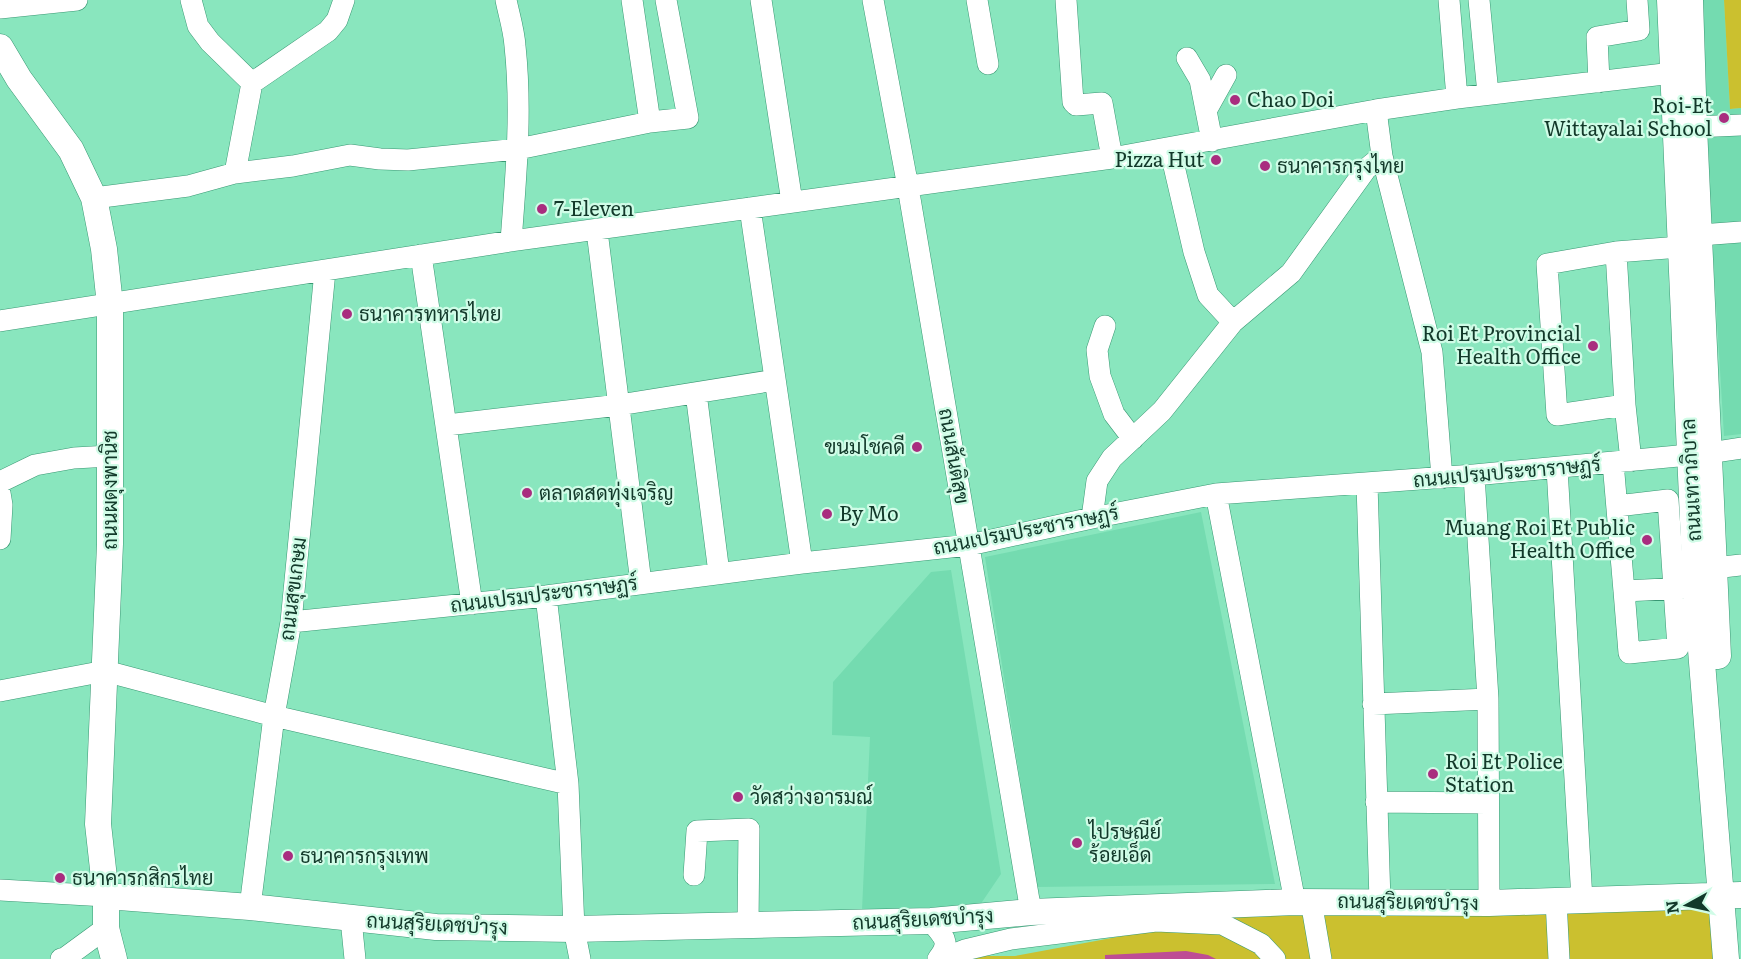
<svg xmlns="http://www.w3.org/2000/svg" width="1741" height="959" font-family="Literata,Sarabun,serif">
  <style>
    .built { fill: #74dbb0 }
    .green { fill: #cbc02f }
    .water { fill: #be4d94 }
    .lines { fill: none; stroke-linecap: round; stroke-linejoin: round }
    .minor-casing { stroke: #389873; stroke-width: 22 }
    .major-casing { stroke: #389873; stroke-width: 27 }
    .minor { stroke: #fff; stroke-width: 21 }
    .major { stroke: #fff; stroke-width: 26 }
    .poi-dot { fill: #a92d7f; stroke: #d0fce7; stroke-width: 2 }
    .labels { text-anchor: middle; stroke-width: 4.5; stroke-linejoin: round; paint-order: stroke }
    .poi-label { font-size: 20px; fill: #12392a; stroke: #d0fce7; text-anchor: start }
    .street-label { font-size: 20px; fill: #12392a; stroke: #d0fce7 }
  </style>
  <rect width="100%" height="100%" fill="#89e6be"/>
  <path class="built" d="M1703 0H1724L1730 109 1741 108V226L1711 229Z
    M1741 235V434L1724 436 1712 237Z
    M1201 512 1275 884 1037 887 985 557Z
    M951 570 1001 874 980 905 862 910 870 737 832 735 833 682 931 572Z"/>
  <path class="green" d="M1724 0H1741V108L1730 109Z
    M1722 897 1726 959H934L945 956H1015L1311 901Z"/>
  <path class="water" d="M1186 951 1208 955 1216 959H1105V955Z"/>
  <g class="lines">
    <defs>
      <path id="minor" d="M191 0 198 26 210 42 252 83
        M506 0C509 15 514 30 515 46 522 111 516 176 511 241
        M632 0 650 122
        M761 0 792 202
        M873 0 908 187 1031 912
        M977 0 988 64
        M1066 0 1073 102 1076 105 1102 103 1112 158
        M1449 0 1457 98
        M1479 0 1488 94
        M0 8 77 0
        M1187 58 1200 80 1212 141
        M1599 82 1597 37 1639 30 1637 0
        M1376 110 1382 156 1432 352 1442 478
        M1206 111 1226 75
        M1694 127 1741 125
        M1170 149 1194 252 1208 295 1233 322
        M235 173 252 83 328 31 337 20 344 0
        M94 198 188 186 235 173 293 166 350 155 380 159 408 160 518 149 650 122 688 118 666 0
        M750 208 802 563
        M597 231 641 583
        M1700 235 1741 232
        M1616 252 1625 405 1631 461
        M421 255 472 604
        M0 321 511 241 1112 158 1376 110 1457 98 1673 73
        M1105 326 1097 350 1100 376 1114 414 1133 439
        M696 393 719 573
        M1625 405 1557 415 1547 264 1616 252 1680 247
        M447 425 619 405 775 380
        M1709 453 1741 448
        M1613 462 1624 591 1686 588
        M1557 468 1582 900
        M1474 475 1488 699 1489 903
        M0 482 35 465 74 458 110 456
        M1367 484 1380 901
        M0 493 2 505 0 539
        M1216 494 1295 902
        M1617 506 1668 500 1678 648 1629 653 1624 591
        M1092 518 1097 481 1112 458 1162 411 1233 322 1291 273 1366 169 1382 156
        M1714 568 1741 565
        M546 596 568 784 574 929 580 959
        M291 622 546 596 802 563 969 545 1092 518 1216 494 1474 475 1689 455
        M0 691 105 671 274 716 568 784
        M1373 704 1488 699
        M1376 802 1487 803
        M694 875 697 831 749 829 748 925
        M0 890 106 896
        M1556 900 1559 959
        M1311 901 1321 959
        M250 907 274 716 291 622 325 271
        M351 919 355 959
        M931 921C943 937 952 941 938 959
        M61 959 65 958 106 928
        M942 959 965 950 1011 939 1156 921 1222 924 1261 944 1275 959"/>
      <path id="major" d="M1670 0 1696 588 1726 959
        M1690 0 1694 127 1718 656
        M0 47 19 79 71 150 94 198 104 249 110 305V544L98 824 106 896V928L114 959
        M106 896 250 907 436 927 574 929 931 921 1031 912 1295 902 1489 903 1741 895"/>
    </defs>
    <use href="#minor" class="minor-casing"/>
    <use href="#major" class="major-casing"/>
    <use href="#minor" class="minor"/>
    <use href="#major" class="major"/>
  </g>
  <g class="poi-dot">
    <circle cx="1235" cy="100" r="6"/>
    <circle cx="1724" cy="118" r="6"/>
    <circle cx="1216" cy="160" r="6"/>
    <circle cx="1265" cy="166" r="6"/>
    <circle cx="542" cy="209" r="6"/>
    <circle cx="347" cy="314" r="6"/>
    <circle cx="1593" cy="346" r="6"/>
    <circle cx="917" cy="447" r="6"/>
    <circle cx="527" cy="493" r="6"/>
    <circle cx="827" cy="514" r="6"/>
    <circle cx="1647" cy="540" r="6"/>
    <circle cx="1433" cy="774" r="6"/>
    <circle cx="738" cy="797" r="6"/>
    <circle cx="1077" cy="843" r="6"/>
    <circle cx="288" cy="856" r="6"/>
    <circle cx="60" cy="878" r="6"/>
  </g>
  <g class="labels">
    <g class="poi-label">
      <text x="1247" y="107">Chao Doi</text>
      <text x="1712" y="113" text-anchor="end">Roi-Et<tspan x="1712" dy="23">Wittayalai School</tspan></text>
      <text x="1204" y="167" text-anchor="end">Pizza Hut</text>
      <text x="1277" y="173">ธนาคารกรุงไทย</text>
      <text x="554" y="216">7-Eleven</text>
      <text x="359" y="321">ธนาคารทหารไทย</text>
      <text x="1581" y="341" text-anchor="end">Roi Et Provincial<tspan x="1581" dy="23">Health Office</tspan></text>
      <text x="905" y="454" text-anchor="end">ขนมโชคดี</text>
      <text x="539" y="500">ตลาดสดทุ่งเจริญ</text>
      <text x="839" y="521">By Mo</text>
      <text x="1635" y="535" text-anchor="end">Muang Roi Et Public<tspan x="1635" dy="23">Health Office</tspan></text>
      <text x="1445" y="769">Roi Et Police<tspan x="1445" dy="23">Station</tspan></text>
      <text x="750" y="804">วัดสว่างอารมณ์</text>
      <text x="1089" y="839">ไปรษณีย์<tspan x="1089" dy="23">ร้อยเอ็ด</tspan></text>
      <text x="300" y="863">ธนาคารกรุงเทพ</text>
      <text x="72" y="885">ธนาคารกสิกรไทย</text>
    </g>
    <g class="street-label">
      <text transform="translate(954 456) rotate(80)" y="7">ถนนสันติสุข</text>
      <text transform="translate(1507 472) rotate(-5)" y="7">ถนนเปรมประชาราษฏร์</text>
      <text transform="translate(1691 480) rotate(-93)" y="7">ถนนเทวาภิบาล</text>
      <text transform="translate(110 490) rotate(-90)" y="7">ถนนผดุงพานิช</text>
      <text transform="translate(1026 530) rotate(-11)" y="7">ถนนเปรมประชาราษฏร์</text>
      <text transform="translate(293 589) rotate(-83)" y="7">ถนนสุขเกษม</text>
      <text transform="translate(544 594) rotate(-7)" y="7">ถนนเปรมประชาราษฏร์</text>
      <text transform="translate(1408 902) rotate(1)" y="7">ถนนสุริยเดชบำรุง</text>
      <text transform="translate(923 919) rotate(-3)" y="7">ถนนสุริยเดชบำรุง</text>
      <text transform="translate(437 924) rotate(3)" y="7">ถนนสุริยเดชบำรุง</text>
    </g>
  </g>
  <g transform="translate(1687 905) rotate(262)" stroke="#d0fce7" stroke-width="4.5" paint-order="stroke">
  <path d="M0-4.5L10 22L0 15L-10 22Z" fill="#12392a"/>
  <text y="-9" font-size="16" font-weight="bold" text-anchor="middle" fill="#12392a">N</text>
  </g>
</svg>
